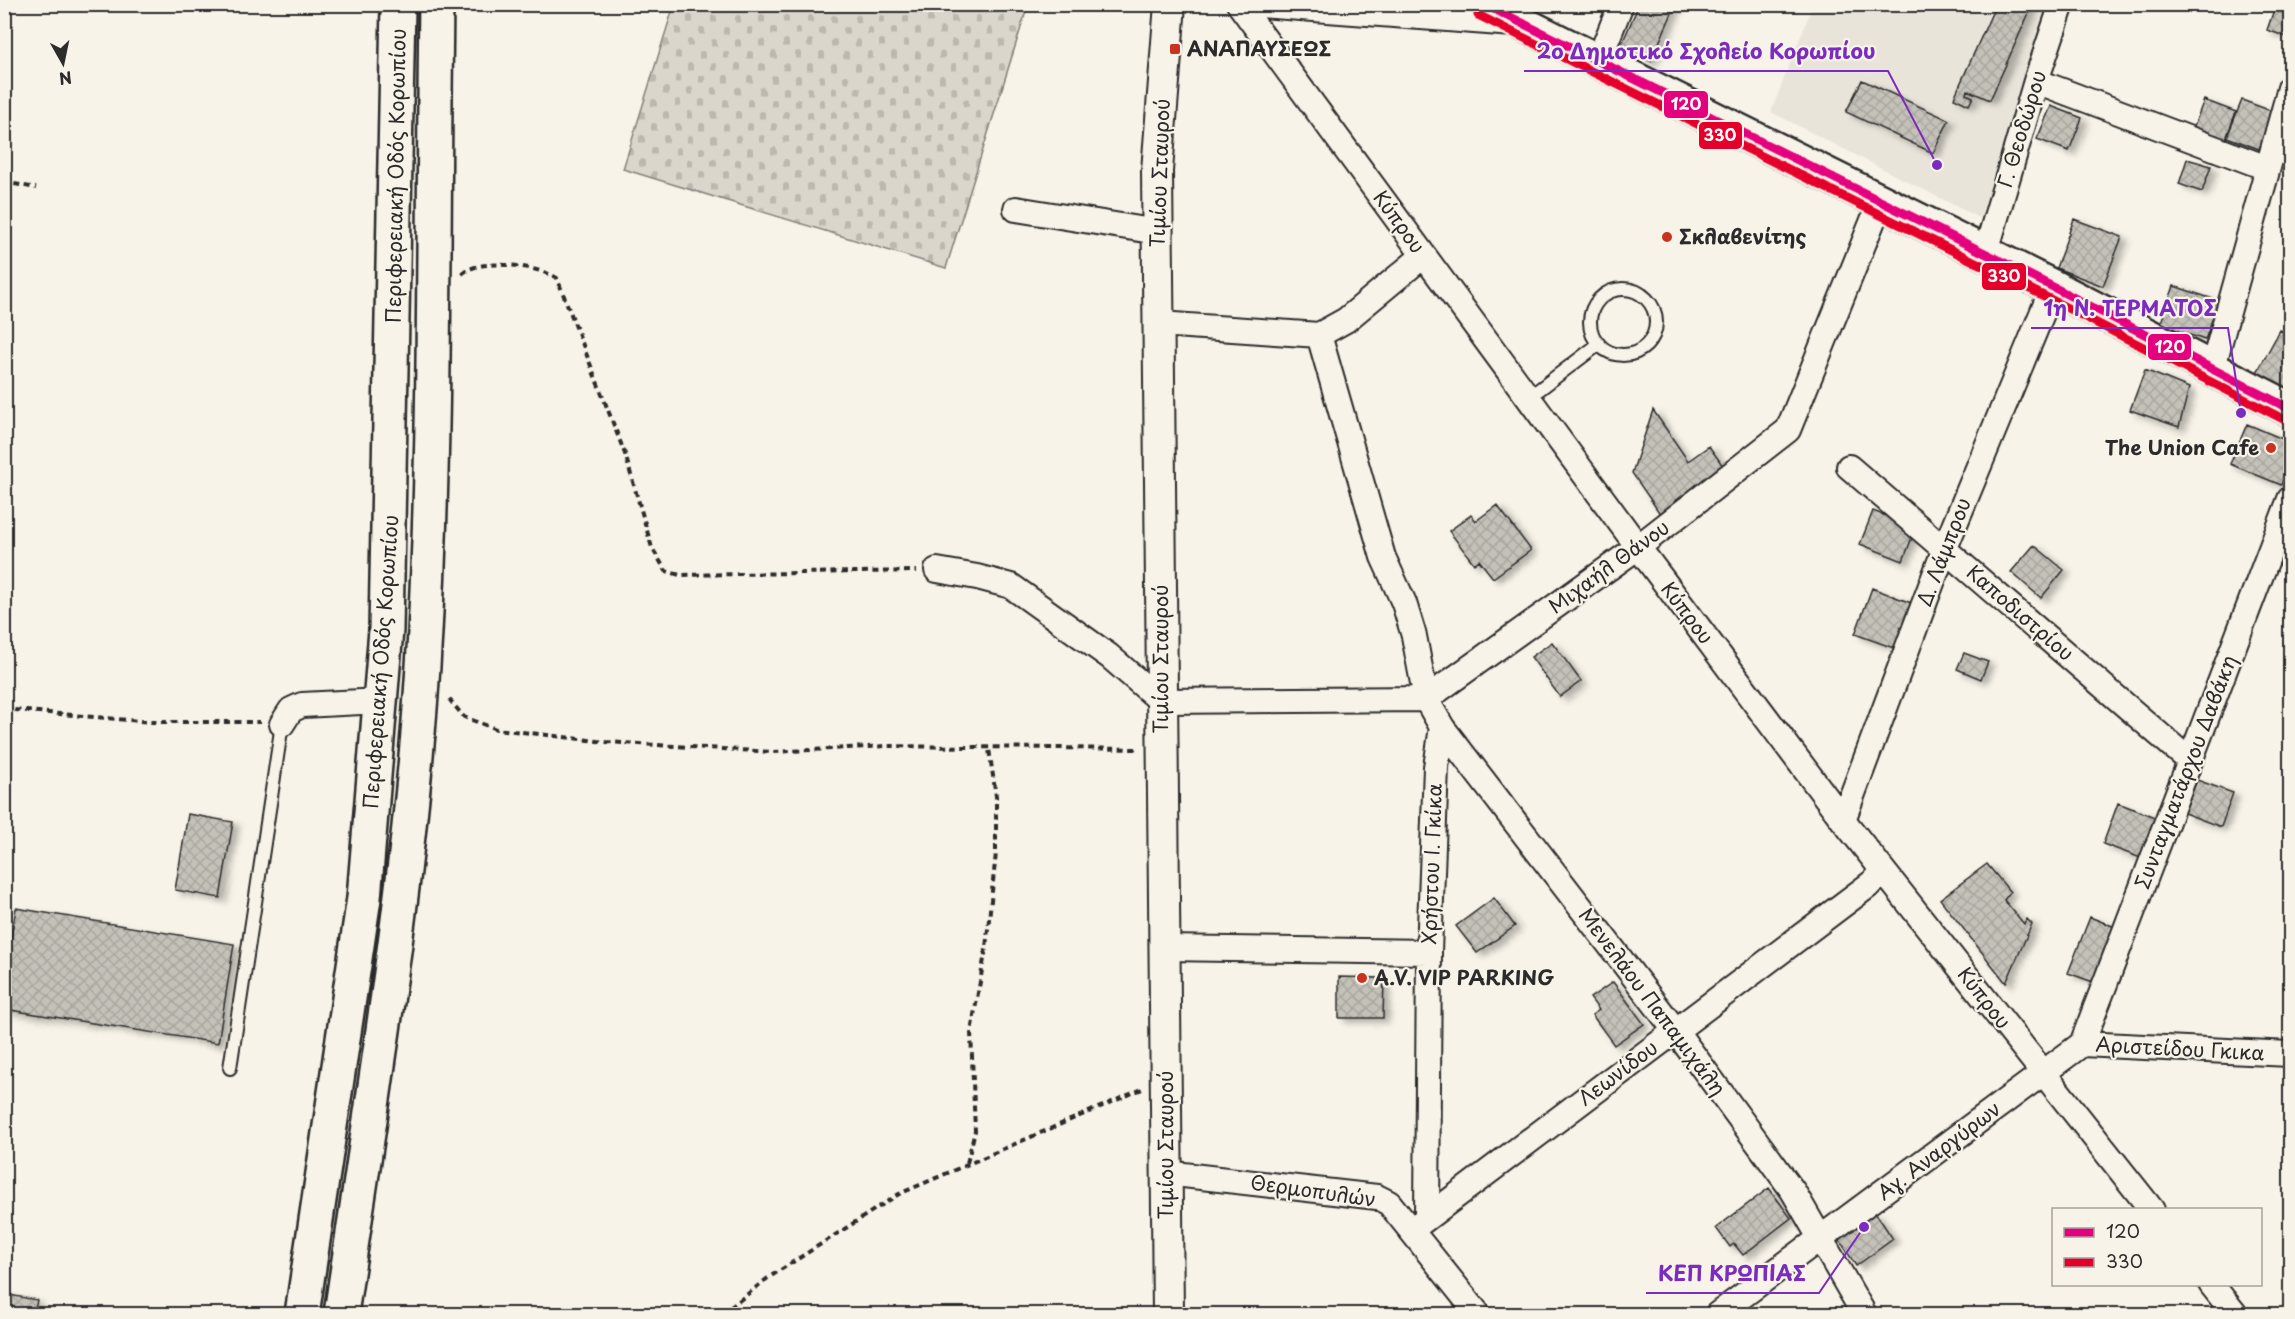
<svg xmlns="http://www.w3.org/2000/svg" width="2295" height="1319" font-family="'Playpen Sans',sans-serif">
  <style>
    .built { fill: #e8e4da }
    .cemetery { fill: url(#cemetery-stones); stroke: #82807c; stroke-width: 1.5 }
    .building { fill: url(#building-cross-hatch); stroke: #2b2b2b; stroke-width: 1.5; filter: url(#shadow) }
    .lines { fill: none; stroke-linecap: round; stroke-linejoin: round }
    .service-casing { stroke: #2b2b2b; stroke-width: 16 }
    .minor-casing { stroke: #2b2b2b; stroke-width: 28 }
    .tertiary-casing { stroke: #2b2b2b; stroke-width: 34 }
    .primary-casing { stroke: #2b2b2b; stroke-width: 38 }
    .path { stroke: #2b2b2b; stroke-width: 4; stroke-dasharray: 6 4.5; stroke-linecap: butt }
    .service { stroke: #f7f3e8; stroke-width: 12 }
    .minor { stroke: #f7f3e8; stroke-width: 24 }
    .tertiary { stroke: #f7f3e8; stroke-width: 30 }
    .primary { stroke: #f7f3e8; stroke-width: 33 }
    .bus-1-casing { stroke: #f7f3e8; stroke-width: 14 }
    .bus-2-casing { stroke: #f7f3e8; stroke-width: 14 }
    .bus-1 { stroke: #e5007d; stroke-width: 9 }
    .bus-2 { stroke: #e4002b; stroke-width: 9 }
    .poi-dot { fill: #c8321e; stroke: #f7f3e8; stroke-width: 2 }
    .labels { text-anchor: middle; stroke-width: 4.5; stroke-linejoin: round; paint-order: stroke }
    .poi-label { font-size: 20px; font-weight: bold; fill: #2b2b2b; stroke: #f7f3e8; text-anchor: start }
    .street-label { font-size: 20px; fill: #2b2b2b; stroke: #f7f3e8 }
    .leader { fill: none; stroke: #7b2cbf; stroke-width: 2 }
    .callout-dot { fill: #7b2cbf; stroke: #f7f3e8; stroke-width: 2 }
    .callout-label { font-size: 21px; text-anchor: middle; font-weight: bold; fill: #7b2cbf; stroke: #f7f3e8; stroke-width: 4.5; stroke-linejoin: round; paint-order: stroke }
    .line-badge { stroke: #f7f3e8; stroke-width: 2 }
    .badge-label { font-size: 16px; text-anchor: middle; font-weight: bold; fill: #fff }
  </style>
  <defs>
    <pattern id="cemetery-stones" width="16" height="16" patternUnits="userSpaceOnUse" patternTransform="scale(1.5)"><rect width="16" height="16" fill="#dad6cc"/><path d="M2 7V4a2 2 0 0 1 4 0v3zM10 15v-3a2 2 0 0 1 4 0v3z" fill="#bbb8af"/></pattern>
    <pattern id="building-cross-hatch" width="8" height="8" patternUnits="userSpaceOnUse" patternTransform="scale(1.5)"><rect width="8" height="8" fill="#c4c1b9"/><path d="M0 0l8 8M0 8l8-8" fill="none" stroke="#a9a69f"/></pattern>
    <filter id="shadow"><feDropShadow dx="6" dy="4" stdDeviation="3" flood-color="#0004"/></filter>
  </defs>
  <rect width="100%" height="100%" fill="#f7f3e8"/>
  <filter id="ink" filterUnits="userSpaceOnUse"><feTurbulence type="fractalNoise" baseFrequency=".0167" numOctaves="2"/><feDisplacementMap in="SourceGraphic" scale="12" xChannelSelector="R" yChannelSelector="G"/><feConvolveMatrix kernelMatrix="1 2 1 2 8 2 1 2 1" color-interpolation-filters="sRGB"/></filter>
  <g filter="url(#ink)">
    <path class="built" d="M1813 5H2049L1981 219 1771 112Z"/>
    <path class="cemetery" d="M674 5H1028L946 268 623 169Z"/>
    <path class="building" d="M1639 4H1676L1651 61 1620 48Z
      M1996 4H2033L1990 100 1967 90 1966 94 1973 97 1969 105 1954 98Z
      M2276 4H2290V38L2267 30Z
      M1862 80 1949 120 1933 153 1846 112Z
      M2204 100 2236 112 2224 144 2192 131Z
      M2242 100 2274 112 2259 149 2227 137Z
      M2051 106 2082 118 2069 151 2037 139Z
      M2187 159 2211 166 2202 192 2179 184Z
      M2074 219 2122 237 2103 286 2056 268Z
      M2174 286 2219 301 2205 340 2160 325Z
      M2280 330 2290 335V395L2255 376Z
      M2145 370 2189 388 2179 427 2130 410Z
      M1653 410 1688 461 1709 446 1728 473 1663 518 1632 473Z
      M2247 424 2290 442V463L2281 485 2230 464Z
      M1497 505 1531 550 1493 578 1479 560 1474 564 1449 531 1471 515 1476 521Z
      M1873 511 1916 527 1903 561 1860 544Z
      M2034 545 2064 570 2041 598 2011 572Z
      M1872 588 1919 606 1902 651 1855 634Z
      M1552 642 1581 681 1560 697 1531 657Z
      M1964 653 1988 662 1981 679 1957 669Z
      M2197 780 2233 793 2221 827 2184 813Z
      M2118 803 2165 821 2149 861 2103 844Z
      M188 814 233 822 220 898 175 890Z
      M1987 864 2010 892 2004 900 2024 924 2027 919 2032 924 2006 983 1940 899Z
      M1494 898 1515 926 1477 953 1456 926Z
      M16 908 234 944 218 1043 4 1009V978Z
      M2090 917 2115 927 2093 982 2068 973Z
      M1339 977 1384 978 1383 1018H1339Z
      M1613 982 1644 1024 1614 1045 1592 1015 1599 1010 1590 998Z
      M1769 1188 1791 1218 1743 1255 1734 1244 1730 1247 1716 1228Z
      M1875 1212 1893 1239 1856 1266 1839 1239Z
      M4 1294 37 1300 34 1314H4Z"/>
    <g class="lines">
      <defs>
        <path id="service" d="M1590 322a33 33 0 1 1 66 0a33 33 0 1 1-66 0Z
          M1528 398 1599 344
          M230 1068 282 724"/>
        <path id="minor" d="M1239 4 1638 547 1843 820 2152 1210
          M1247 4 1514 24
          M1598 62 1621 4
          M2036 81 2267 168
          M1016 209 1158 232
          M1985 255 2036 81 2062 4
          M1159 324 1319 335 1346 320 1423 256
          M1319 335 1383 557 1404 603 1414 636 1426 699 1442 727 1675 1030 1793 1191 1864 1314
          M2212 370 2290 88
          M1849 467 2190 761
          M937 570 977 577 1011 586 1109 656 1161 701 1426 699
          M1426 699 1638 547 1788 430 1880 203
          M282 724 291 710 302 705 381 701
          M1843 820 1945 548 2053 287
          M1165 948 1429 952
          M2082 1044 2290 499
          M1166 1173 1377 1197 1389 1203 1478 1314
          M1427 1217 1429 952 1436 767 1442 727
          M1411 1230 1885 873
          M2211 1284 2235 1314
          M1718 1314 2082 1044 2290 1054"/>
        <path id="tertiary" d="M1168 1314 1157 171 1170 4"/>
        <path id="primary" d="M1483 4 2053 287 2290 409
          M302 1314 364 898 386 630 398 4
          M341 1314C374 1088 413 862 425 632 436 424 433 214 436 4"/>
      </defs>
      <use href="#service" class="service-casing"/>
      <use href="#minor" class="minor-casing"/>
      <use href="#tertiary" class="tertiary-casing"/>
      <use href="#primary" class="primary-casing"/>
      <path class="path" d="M4 182 36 188
        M462 274C479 257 538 266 557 278L625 454 652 548 666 571 680 575 916 571
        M449 699 464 717 496 729 606 742 773 752 886 746 1137 749
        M4 709 151 722H260
        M967 1163 975 1131 971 1032 986 948 996 853V796L989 749
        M722 1314 768 1278 899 1194 1142 1089"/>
      <use href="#service" class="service"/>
      <use href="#minor" class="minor"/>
      <use href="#tertiary" class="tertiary"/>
      <use href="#primary" class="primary"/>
      <defs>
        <path id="bus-1" d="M1484 4 2053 287 2290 409"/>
        <path id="bus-2" d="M1478 15 2048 298 2285 420"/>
      </defs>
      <use href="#bus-1" class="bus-1-casing"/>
      <use href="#bus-2" class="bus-2-casing"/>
      <use href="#bus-1" class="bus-1"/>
      <use href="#bus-2" class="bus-2"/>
    </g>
  </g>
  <g class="poi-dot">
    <rect x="1169" y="43" width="12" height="12" rx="3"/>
    <circle cx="1667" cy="237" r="6"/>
    <circle cx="2271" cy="448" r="6"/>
    <circle cx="1362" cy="978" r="6"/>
  </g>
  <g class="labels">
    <g class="poi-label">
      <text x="1187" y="56">ΑΝΑΠΑΥΣΕΩΣ</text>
      <text x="1679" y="244">Σκλαβενίτης</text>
      <text x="2259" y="455" text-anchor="end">The Union Cafe</text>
      <text x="1374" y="985">A.V. VIP PARKING</text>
    </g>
    <g class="street-label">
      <text transform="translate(2022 129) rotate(-73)" y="7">Γ. Θεοδώρου</text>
      <text transform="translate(1160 173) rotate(-88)" y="7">Τιμίου Σταυρού</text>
      <text transform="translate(396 176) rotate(-89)" y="7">Περιφερειακή Οδός Κορωπίου</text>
      <text transform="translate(1399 222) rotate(54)" y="7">Κύπρου</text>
      <text transform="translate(1944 552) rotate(-69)" y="7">Δ. Λάμπρου</text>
      <text transform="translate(1609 567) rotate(-36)" y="7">Μιχαήλ Θάνου</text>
      <text transform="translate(1687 613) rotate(53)" y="7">Κύπρου</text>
      <text transform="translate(2020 613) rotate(41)" y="7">Καποδιστρίου</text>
      <text transform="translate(1161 659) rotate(-90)" y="7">Τιμίου Σταυρού</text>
      <text transform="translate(381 662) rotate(-86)" y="7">Περιφερειακή Οδός Κορωπίου</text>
      <text transform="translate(2186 772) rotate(-69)" y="7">Συνταγματάρχου Δαβάκη</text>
      <text transform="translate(1432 864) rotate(-88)" y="7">Χρήστου Ι. Γκίκα</text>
      <text transform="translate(1984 998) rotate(52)" y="7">Κύπρου</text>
      <text transform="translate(1652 1002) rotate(53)" y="7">Μενελάου Παπαμιχάλη</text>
      <text transform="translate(2180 1049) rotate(3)" y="7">Αριστείδου Γκικα</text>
      <text transform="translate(1618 1073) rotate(-37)" y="7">Λεωνίδου</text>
      <text transform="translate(1166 1145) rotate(-90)" y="7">Τιμίου Σταυρού</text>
      <text transform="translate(1939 1151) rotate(-37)" y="7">Αγ. Αναργύρων</text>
      <text transform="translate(1313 1191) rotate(8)" y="7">Θερμοπυλών</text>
    </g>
  </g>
  <path class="leader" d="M1937 165L1888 71H1524M2241 413L2228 328H2031M1864 1227L1819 1293H1646"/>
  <g class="callout-dot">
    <circle cx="1937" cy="165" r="6"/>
    <circle cx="2241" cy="413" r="6"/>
    <circle cx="1864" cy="1227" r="6"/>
  </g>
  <g class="callout-label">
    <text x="1706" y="59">2ο Δημοτικό Σχολείο Κορωπίου</text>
    <text x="2130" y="316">1η Ν. ΤΕΡΜΑΤΟΣ</text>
    <text x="1732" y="1281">ΚΕΠ ΚΡΩΠΙΑΣ</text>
  </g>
  <g class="line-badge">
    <rect x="1663" y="90" width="46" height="29" rx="6" fill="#e5007d"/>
    <rect x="1698" y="121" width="45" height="29" rx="6" fill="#e4002b"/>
    <rect x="1981" y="262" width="46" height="29" rx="6" fill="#e4002b"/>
    <rect x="2147" y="333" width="45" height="28" rx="6" fill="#e5007d"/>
  </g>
  <g class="badge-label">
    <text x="1686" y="110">120</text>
    <text x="1720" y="141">330</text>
    <text x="2004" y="282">330</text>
    <text x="2170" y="353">120</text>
  </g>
  <rect width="2295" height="1319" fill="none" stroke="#f7f3e8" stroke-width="24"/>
  <rect x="12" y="12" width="2271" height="1295" fill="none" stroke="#2b2b2b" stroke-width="2" filter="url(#ink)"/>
  <rect x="2052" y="1208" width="210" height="78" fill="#f7f3e8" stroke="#a5a39c" stroke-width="1.5"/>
  <rect x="2064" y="1228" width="30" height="9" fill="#e5007d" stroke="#a5a39c" stroke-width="1.5"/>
  <text x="2106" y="1238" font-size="18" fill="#2b2b2b">120</text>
  <rect x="2064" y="1258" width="30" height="9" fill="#e4002b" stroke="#a5a39c" stroke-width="1.5"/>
  <text x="2106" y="1268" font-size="18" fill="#2b2b2b">330</text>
  <g transform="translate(63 63) rotate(171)" stroke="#f7f3e8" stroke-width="4.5" paint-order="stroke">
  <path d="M0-4.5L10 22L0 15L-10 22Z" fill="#2b2b2b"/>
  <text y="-9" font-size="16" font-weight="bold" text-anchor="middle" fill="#2b2b2b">N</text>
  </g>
</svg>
